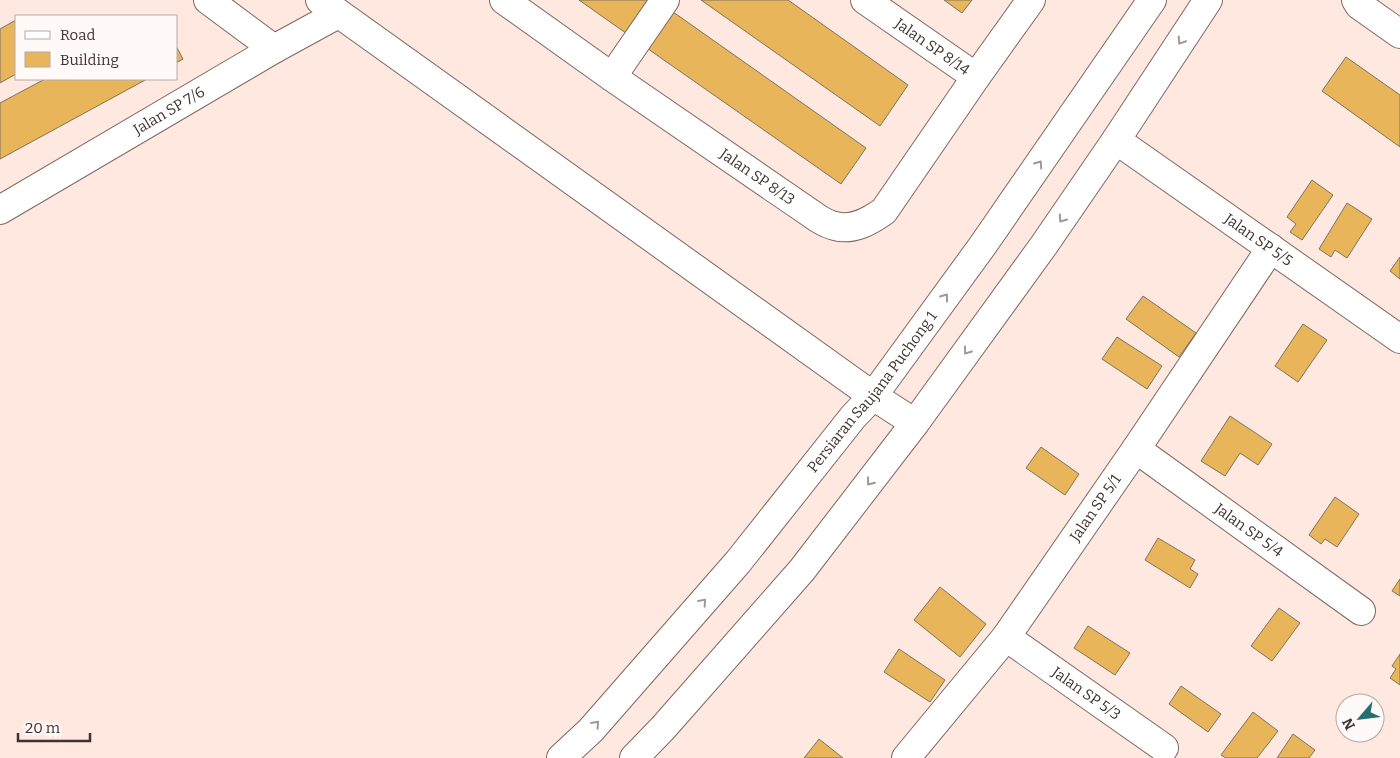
<svg xmlns="http://www.w3.org/2000/svg" width="1400" height="758" font-family="Bitter,serif">
  <style>
    .building { fill: #e8b55a; stroke: #7f735e }
    .lines { fill: none; stroke-linecap: round; stroke-linejoin: round }
    .minor-casing { stroke: #7f685e; stroke-width: 30 }
    .minor { stroke: #fff; stroke-width: 28 }
    .oneway { stroke: #9e9997 }
    .labels { text-anchor: middle; stroke-width: 4; stroke-linejoin: round; paint-order: stroke }
    .street-label { font-size: 15px; fill: #3e332f; stroke: #fff9f7 }
  </style>
  <rect width="100%" height="100%" fill="#fee8df"/>
  <path class="building" d="M579 0H654L630 36Z
    M701 0H788L908 85 880 126Z
    M944 0H972L962 13Z
    M666 7 866 148 841 184 641 44Z
    M16 20V74L0 83V29Z
    M176 46 183 59 176 63Z
    M1346 57 1400 95V147L1322 91Z
    M45 79H147L0 159V103Z
    M1312 180 1333 195 1302 240 1290 232 1296 224 1287 217Z
    M1347 203 1372 219 1347 258 1335 250 1331 257 1319 249Z
    M1400 257V279L1390 271Z
    M1143 296 1196 333 1179 357 1126 319Z
    M1303 324 1327 340 1298 382 1275 366Z
    M1117 337 1162 366 1147 389 1102 359Z
    M1230 416 1272 444 1258 465 1240 453 1225 476 1201 461Z
    M1041 447 1079 474 1065 495 1026 468Z
    M1335 497 1359 514 1337 547 1325 539 1321 544 1309 535Z
    M1158 538 1195 560 1190 569 1198 574 1190 588 1145 560Z
    M1400 579V596L1392 591Z
    M940 587 986 624 960 657 914 620Z
    M1279 608 1300 623 1272 661 1251 646Z
    M1088 626 1130 653 1115 675 1074 648Z
    M899 649 945 680 930 702 884 672Z
    M1400 654V685L1390 678 1396 669 1392 666Z
    M1181 686 1221 714 1208 732 1169 704Z
    M1253 712 1278 731 1257 758H1226L1221 755Z
    M1293 734 1315 750 1309 758H1277Z
    M819 739 843 758H804Z"/>
  <g class="lines">
    <defs>
      <g id="minor">
        <path d="M208 0 274 49"/>
        <path d="M320 0 873 396 915 423"/>
        <path id="s1" d="M504 0 612 77 819 219C824 222 830 225 835 226 853 231 870 221 884 211L976 77 1031 0"/>
        <path id="s2" d="M865 0 976 77"/>
        <path d="M1356 0 1359 5 1400 34"/>
        <path d="M612 77 665 0"/>
        <path id="s3" d="M1116 140 1400 339"/>
        <path id="s4" d="M0 210 274 49 338 14"/>
        <path id="s5" d="M1136 449 1361 611"/>
        <path id="s6" d="M1006 637 1164 748"/>
        <path id="s7" d="M561 758 591 730 738 562 853 417 873 396 983 245 1152 0"/>
        <path d="M634 758 663 728 802 570 915 423 1044 245 1116 140 1208 0"/>
        <path id="s8" d="M906 758 1006 637 1136 449 1271 248"/>
      </g>
    </defs>
    <use href="#minor" class="minor-casing"/>
    <use href="#minor" class="minor"/>
  </g>
  <defs><path id="oneway-chevron" d="M-2-3.5L2.5 0L-2 3.5" fill="none" stroke-width="1.6" stroke-linecap="round" stroke-linejoin="round" transform="scale(1.25)"/></defs>
  <g class="oneway">
    <use href="#oneway-chevron" transform="translate(1181 41) rotate(123)"/>
    <use href="#oneway-chevron" transform="translate(1039 164) rotate(-55)"/>
    <use href="#oneway-chevron" transform="translate(1062 219) rotate(125)"/>
    <use href="#oneway-chevron" transform="translate(945 297) rotate(-54)"/>
    <use href="#oneway-chevron" transform="translate(967 351) rotate(126)"/>
    <use href="#oneway-chevron" transform="translate(870 482) rotate(128)"/>
    <use href="#oneway-chevron" transform="translate(703 602) rotate(-49)"/>
    <use href="#oneway-chevron" transform="translate(596 724) rotate(-48)"/>
  </g>
  <g class="labels">
    <g class="street-label">
      <text dy="5" stroke="none"><textPath href="#s2" startOffset="82">Jalan SP 8/14</textPath></text>
      <text dy="5" stroke="none"><textPath href="#s4" startOffset="196">Jalan SP 7/6</textPath></text>
      <text dy="5" stroke="none"><textPath href="#s1" startOffset="309">Jalan SP 8/13</textPath></text>
      <text dy="5" stroke="none"><textPath href="#s3" startOffset="174">Jalan SP 5/5</textPath></text>
      <text dy="5" stroke="none"><textPath href="#s7" startOffset="481">Persiaran Saujana Puchong 1</textPath></text>
      <text dy="5" stroke="none"><textPath href="#s8" startOffset="314">Jalan SP 5/1</textPath></text>
      <text dy="5" stroke="none"><textPath href="#s5" startOffset="139">Jalan SP 5/4</textPath></text>
      <text dy="5" stroke="none"><textPath href="#s6" startOffset="98">Jalan SP 5/3</textPath></text>
    </g>
  </g>
  <rect x="15" y="15" width="162" height="65" fill="#fff9f7" stroke="#b2aaa7"/>
  <rect x="25" y="31" width="25" height="8" fill="#ffffff" stroke="#b2aaa7"/>
  <text x="60" y="40" font-size="15" fill="#3e332f">Road</text>
  <rect x="25" y="52" width="25" height="15" fill="#e8b55a" stroke="#b2aaa7"/>
  <text x="60" y="65" font-size="15" fill="#3e332f">Building</text>
  <g transform="translate(1360 718) rotate(242)"><circle r="24" fill="#fff9f7" stroke="#b2aaa7"/>
  <path d="M0-4L9 19L0 12L-9 19Z" fill="#246f6f"/>
  <text y="-8" font-size="14" font-weight="bold" text-anchor="middle" fill="#3e332f">N</text>
  </g>
  <path d="M18 733v8h72v-8" fill="none" stroke="#3e332f" stroke-width="2.5"/>
  <text x="25" y="733" font-size="15" fill="#3e332f" stroke="#fff9f7" stroke-width="4" paint-order="stroke">20 m</text>
</svg>
